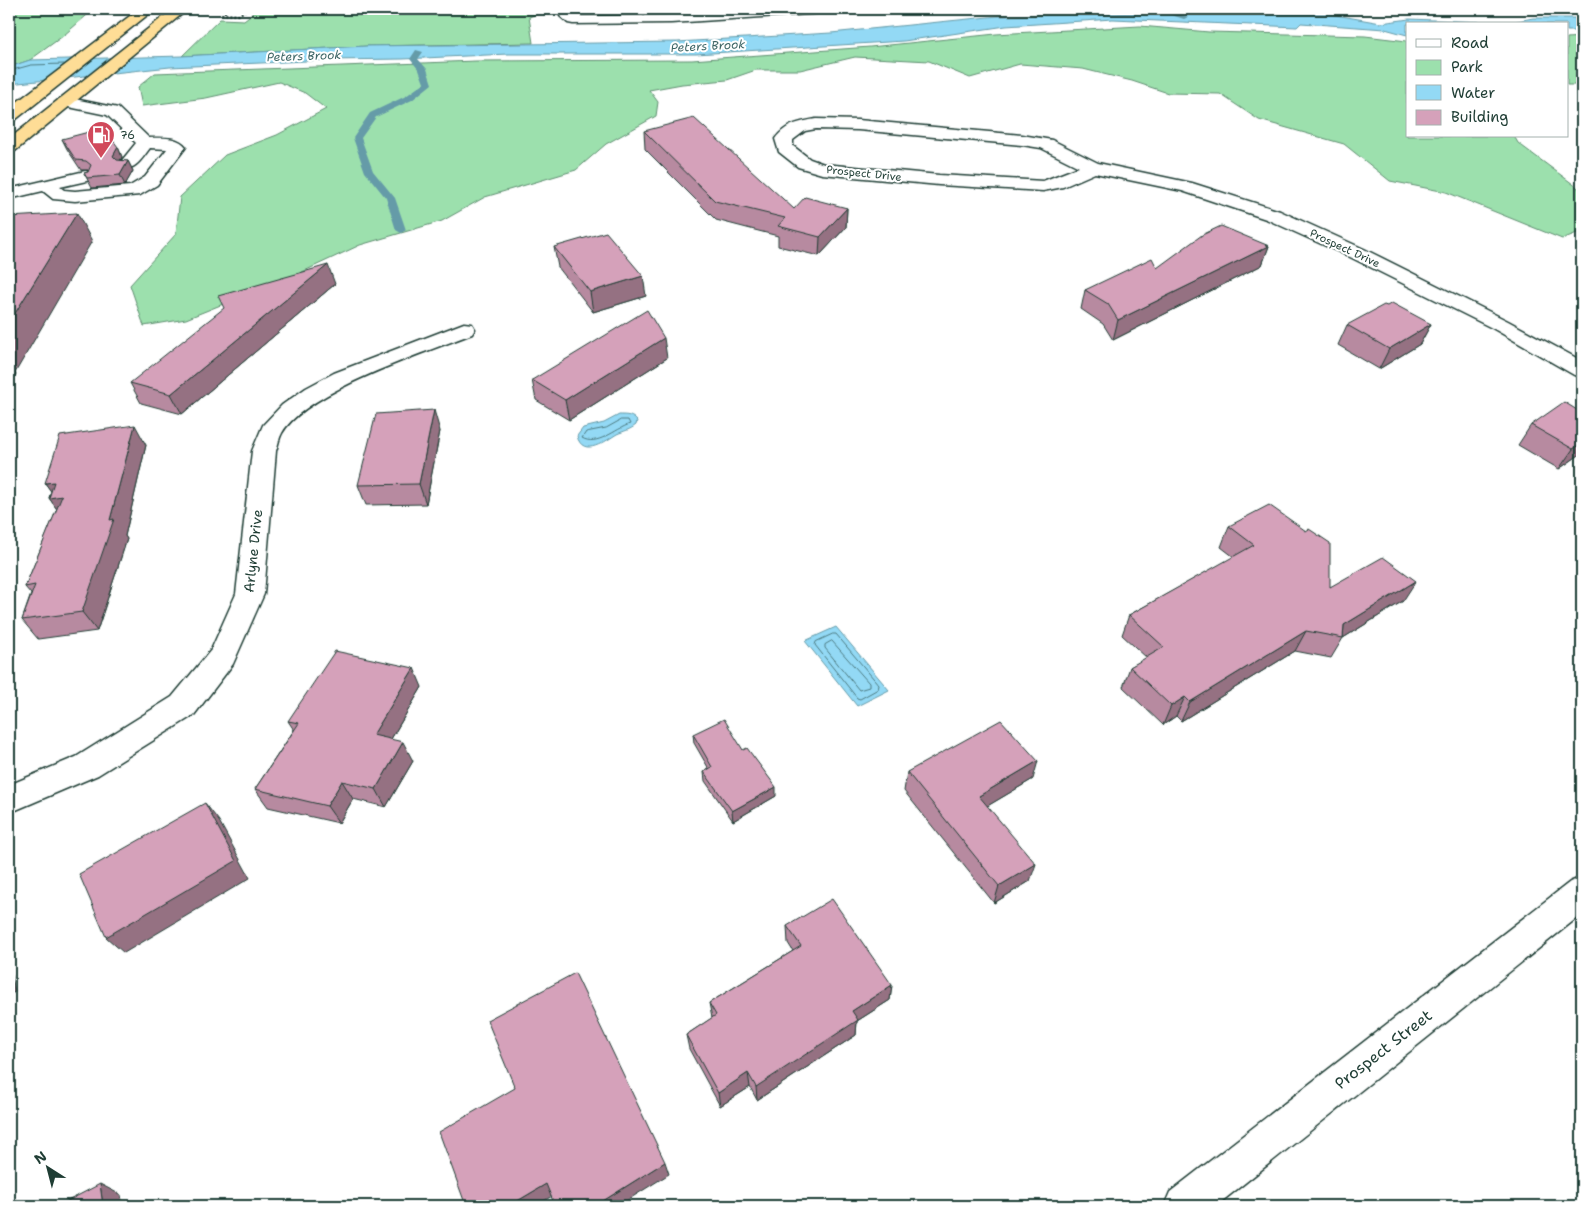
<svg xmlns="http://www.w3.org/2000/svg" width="1591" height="1215" font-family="'Shantell Sans',sans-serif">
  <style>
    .green { fill: #9ce0ad; stroke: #5e8e70 }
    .water { fill: #93d9f5; stroke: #659ba8 }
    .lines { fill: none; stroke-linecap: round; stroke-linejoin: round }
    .shore { stroke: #4d7b81; stroke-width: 1 }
    .stream { fill: #659ba8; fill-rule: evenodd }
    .minor-casing { stroke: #1f3d34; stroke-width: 3 }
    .highway-casing { stroke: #1f3d34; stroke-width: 3 }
    .path { stroke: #1f3d34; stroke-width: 2; stroke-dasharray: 2 2; stroke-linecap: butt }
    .minor { fill: #fff; fill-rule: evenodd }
    .highway { fill: #fedd96; fill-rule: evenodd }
    .wall { fill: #b78aa0; stroke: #1f3d34 }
    .shaded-wall { fill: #957182; stroke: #1f3d34 }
    .building { fill: #d5a1ba; stroke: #1f3d34 }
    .labels { text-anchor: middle; stroke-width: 4; stroke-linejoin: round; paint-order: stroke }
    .far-poi-label { font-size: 11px; fill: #1f3d34; stroke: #fff; text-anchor: start }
    .far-street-label { font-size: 11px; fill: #1f3d34; stroke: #fff }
    .far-water-label { font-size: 12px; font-style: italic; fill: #3c6464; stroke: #fff }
    .street-label { font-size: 14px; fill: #1f3d34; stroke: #fff }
    .near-street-label { font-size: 16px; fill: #1f3d34; stroke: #fff }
  </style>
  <rect width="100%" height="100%" fill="#fff"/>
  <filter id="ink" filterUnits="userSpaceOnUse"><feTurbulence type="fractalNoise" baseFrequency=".02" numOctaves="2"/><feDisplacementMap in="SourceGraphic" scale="10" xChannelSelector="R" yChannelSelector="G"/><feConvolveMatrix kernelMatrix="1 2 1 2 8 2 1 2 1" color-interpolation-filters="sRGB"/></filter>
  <g filter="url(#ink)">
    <path class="green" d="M9 9H94L63 36 30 60 9 67Z
      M258 9H550L529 17 533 43 367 46 182 56 220 19 244 20Z
      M1140 26 1209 32 1365 36 1407 41V136H1514L1518 143 1577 187 1582 193V231L1562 239 1446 192 1390 181 1344 144 1259 120 1220 94 1168 93 1132 81 1083 69 1020 64 970 78 929 61 855 57 800 70H756L727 80 682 84 649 90 658 102 656 116 606 144 576 170 485 197 442 221 360 245 300 273 186 319 144 326 130 285 176 234 180 197 225 155 277 135 326 109 305 93 279 82 206 98 142 106 138 87 155 73 476 61 692 60 870 47 996 34Z
      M1582 37V85H1567V38Z"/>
    <path class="water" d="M1150 13 1330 14 1381 23 1409 19 1508 23 1533 18H1582V31H1567V24H1407V35L1385 29 1301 23 1297 27 1113 19 1006 26 904 41 696 54H508L403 59 329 60 170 67 9 84V67L30 60 182 56 367 46 677 42 831 33 998 16Z
      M619 415C627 415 632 415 637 421L636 425C630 430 624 431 617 434 607 440 583 459 577 436L583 428 604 423Z
      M836 627 889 690 857 706 805 641Z"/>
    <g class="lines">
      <path class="shore" d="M9 71 31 65 64 64
        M621 420H628L630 424C615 429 597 447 582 438L586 432 606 428Z
        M833 634H836L879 685 878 689 860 699 857 698 815 645 816 642Z
        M832 641 869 683V687L859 690 825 648V645Z"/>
      <path class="stream" d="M1153 9H1164L1188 17 1184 19Z
        M416 50 423 52 418 59 427 69 432 84 412 100 376 117 361 138 373 171 395 198 406 230 401 233 396 230 386 198 365 172 353 138 370 113 406 96 424 83 419 70 410 59Z"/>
      <defs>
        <path id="minor" d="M562 9H580L575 13 576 16 671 15 763 9H832L830 12 825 13 671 23 573 24 568 23 560 16Z
          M65 97 118 108 149 138C161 138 178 136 186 147L157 185 140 195 75 201 53 199 43 191 9 199V189L85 171 91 172 94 176 91 180 60 187 64 190 75 191 130 186 145 177 167 149 150 148C142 158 136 171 122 168L119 164 136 143 107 115 59 105 57 102 59 99Z
          M816 119 858 120 1022 135 1052 140 1098 163 1192 183 1280 211 1364 249 1508 321 1582 361V377L1574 375 1494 329 1350 257 1266 219 1182 191 1095 173 1063 187 1043 191 939 185 822 174 798 167 779 152 775 139C786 124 799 122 816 119ZM816 129 858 130 1022 145 1041 148 1079 167 1043 181 939 175 824 164 810 159 793 146V140L805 131Z
          M464 323 472 324 475 329 472 334C426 352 306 391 282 433 279 438 278 445 276 451L264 594 233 664 194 715 98 775 9 813V785L76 757 172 697 211 650 236 594 252 451 263 425 282 405 306 388 334 373Z
          M1582 877V914L1216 1206H1164L1170 1192 1570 882Z"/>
        <path id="highway" d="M139 9H155L15 120 9 121V108Z
          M173 9H188L15 151 9 152V139Z"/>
      </defs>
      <use href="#minor" class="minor-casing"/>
      <use href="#highway" class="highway-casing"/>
      <path class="path" d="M229 9 222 14 239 15 247 9"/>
      <use href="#minor" class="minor"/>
      <use href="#highway" class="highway"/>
    </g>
    <path class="wall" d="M644 131 794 209 847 208 846 227 819 256 778 246V236L716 220 645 149Z
      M62 139 118 147 122 157 120 161H128L133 171 125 185 92 188 84 173 88 172V170H81L67 149Z
      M1269 246 1262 265 1113 340 1103 324 1081 309 1085 290 1157 268Z
      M554 247 646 296 593 312 558 267Z
      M335 284 182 414 141 403 130 383Z
      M1431 324 1420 344 1379 369 1338 345 1347 325Z
      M667 358 569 420 536 400 532 380Z
      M1582 413V453L1559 469 1518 445 1531 425Z
      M440 431 426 504 366 505 358 485Z
      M146 445 125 536 127 539 97 631 38 639 22 620 31 594 25 587 57 509 49 498 51 491 45 483Z
      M1229 526 1330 587 1403 601 1343 638 1331 658 1295 651 1181 721 1176 716 1163 725 1123 687 1130 667 1147 658 1122 635 1129 615 1234 557 1221 547Z
      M422 687 391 739 413 761 386 807 353 799 339 823 268 807 255 789 294 730 288 721Z
      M693 734 743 750 776 796 733 821 705 781 704 772 709 769 694 743Z
      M907 772 1033 779 987 806 1030 881 994 903 904 791Z
      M787 926 892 985 890 1000 857 1021 856 1035 757 1100 750 1087 720 1106 689 1049 686 1035 712 1018 709 1003 793 951 788 943Z"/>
    <path class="shaded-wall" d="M118 147 122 157 118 165 113 156Z
      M128 161 133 171 125 185 120 175Z
      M847 208 846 227 819 256 820 237Z
      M77 213 92 241 15 373 16 374 9 387V323Z
      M1269 246 1262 265 1113 340 1118 320Z
      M328 265 335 284 182 414 171 394Z
      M643 276 646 296 593 312 590 292Z
      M1431 324 1420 344 1379 369 1389 349Z
      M664 338 667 358 569 420 565 400Z
      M434 410 440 431 426 504 419 484Z
      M135 425 146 445 125 536 127 539 97 631 82 612 110 520Z
      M1582 443V453L1559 469 1573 449Z
      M54 482 68 502 63 518 49 498 55 497 45 483Z
      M1416 581 1403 601 1343 638 1344 625Z
      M1306 631 1295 651 1181 721 1190 702Z
      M414 668 422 687 382 754 373 735Z
      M1185 697 1176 716 1163 725 1171 706Z
      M403 742 413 761 386 807 376 789Z
      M1038 761 1033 779 974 814 979 796Z
      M342 781 353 799 339 823 327 806Z
      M776 787V796L733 821 732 811Z
      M205 803 219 821 250 878 124 953 106 937Z
      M1036 864 1030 881 994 903 999 886Z
      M9 960 15 992 9 995Z
      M892 985 890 1000 857 1021 856 1035 757 1100 756 1087 852 1011Z
      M748 1073 750 1087 720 1106 718 1093Z
      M665 1162 669 1174 618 1206H595Z
      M100 1184 121 1195 123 1206H103Z
      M546 1184 554 1195 535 1206H509Z"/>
    <path class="building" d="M694 118 794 209 805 197 847 208 820 237 778 226 785 218 715 201 644 131Z
      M104 128 118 147 113 156 117 160 128 161 120 175 87 178 84 173 88 172 91 165 86 161 76 160 62 139Z
      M77 213 9 323V217Z
      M1221 226 1269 246 1118 320 1108 304 1085 290 1152 258 1157 268 1202 235Z
      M606 232 643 276 590 292 554 247Z
      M328 265 171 394 130 383 224 308 218 296Z
      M1392 303 1431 324 1389 349 1347 325 1384 305 1387 306Z
      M647 310 664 338 565 400 532 380Z
      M1564 402 1582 413V443L1573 449 1531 425Z
      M434 410 419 484 358 485 376 414Z
      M135 425 110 520 114 519 82 612 22 620 35 585 25 587 62 496 49 498 54 482 45 483 60 436Z
      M1269 505 1306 531 1309 529 1330 543V587L1383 557 1416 581 1344 625 1343 638 1306 631 1190 702 1185 697 1171 706 1130 667 1164 647 1129 615 1254 545 1229 526Z
      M335 651 414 668 373 735 403 742 376 789 342 781 327 806 255 789 299 723 288 721Z
      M724 719 743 750 747 748 776 787 732 811 704 772 712 767 693 734Z
      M1001 720 1038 761 979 796 1036 864 999 886 907 772Z
      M205 803 236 861 106 937 79 874Z
      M832 899 892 985 852 1011 858 1020 756 1087 748 1073 718 1093 686 1035 716 1015 709 1003 801 946 787 926Z
      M575 973 665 1162 595 1206H555L546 1184 509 1206H466L439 1132 515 1088 487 1020Z
      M100 1184 103 1206H58Z"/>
  </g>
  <defs>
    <symbol id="fuel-pin" viewBox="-11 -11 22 30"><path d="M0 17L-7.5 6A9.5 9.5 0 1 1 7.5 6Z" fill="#d1495b" stroke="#fff"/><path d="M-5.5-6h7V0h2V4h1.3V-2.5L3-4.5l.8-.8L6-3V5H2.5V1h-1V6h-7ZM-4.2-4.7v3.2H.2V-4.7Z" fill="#fff"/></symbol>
  </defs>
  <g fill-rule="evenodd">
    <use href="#fuel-pin" x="85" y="119" width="32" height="43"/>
  </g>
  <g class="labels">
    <g class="far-poi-label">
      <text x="120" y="139">76</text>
    </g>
    <g class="far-street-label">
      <text transform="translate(864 173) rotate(6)" y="4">Prospect Drive</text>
      <text transform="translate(1345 248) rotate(25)" y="4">Prospect Drive</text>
    </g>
    <g class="far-water-label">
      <text transform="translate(708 46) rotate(-3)" y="4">Peters Brook</text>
      <text transform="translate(304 56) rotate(-2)" y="4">Peters Brook</text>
    </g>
    <g class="street-label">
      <text transform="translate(253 551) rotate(-84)" y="5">Arlyne Drive</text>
    </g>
    <g class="near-street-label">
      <text transform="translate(1383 1049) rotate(-38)" y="6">Prospect Street</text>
    </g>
  </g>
  <rect width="1591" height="1215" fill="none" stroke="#fff" stroke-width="30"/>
  <rect x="15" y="15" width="1561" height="1185" fill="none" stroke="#1f3d34" stroke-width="2" filter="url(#ink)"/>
  <rect x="1406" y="22" width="162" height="115" fill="#ffffff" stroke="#a5b1ae"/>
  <rect x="1416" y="39" width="25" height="8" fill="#ffffff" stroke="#a5b1ae"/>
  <text x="1451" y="48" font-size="15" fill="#1f3d34">Road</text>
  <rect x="1416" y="60" width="25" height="15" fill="#9ce0ad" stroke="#a5b1ae"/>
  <text x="1451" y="72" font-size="15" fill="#1f3d34">Park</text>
  <rect x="1416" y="85" width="25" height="15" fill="#93d9f5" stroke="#a5b1ae"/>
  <text x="1451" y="98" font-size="15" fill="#1f3d34">Water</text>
  <rect x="1416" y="110" width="25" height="15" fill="#d5a1ba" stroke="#a5b1ae"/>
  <text x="1451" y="122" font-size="15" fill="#1f3d34">Building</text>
  <g transform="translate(48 1168) rotate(324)" stroke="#ffffff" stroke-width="4" paint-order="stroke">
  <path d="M0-4L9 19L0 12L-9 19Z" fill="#1f3d34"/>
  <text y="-8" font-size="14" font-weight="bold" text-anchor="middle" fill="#1f3d34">N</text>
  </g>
</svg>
